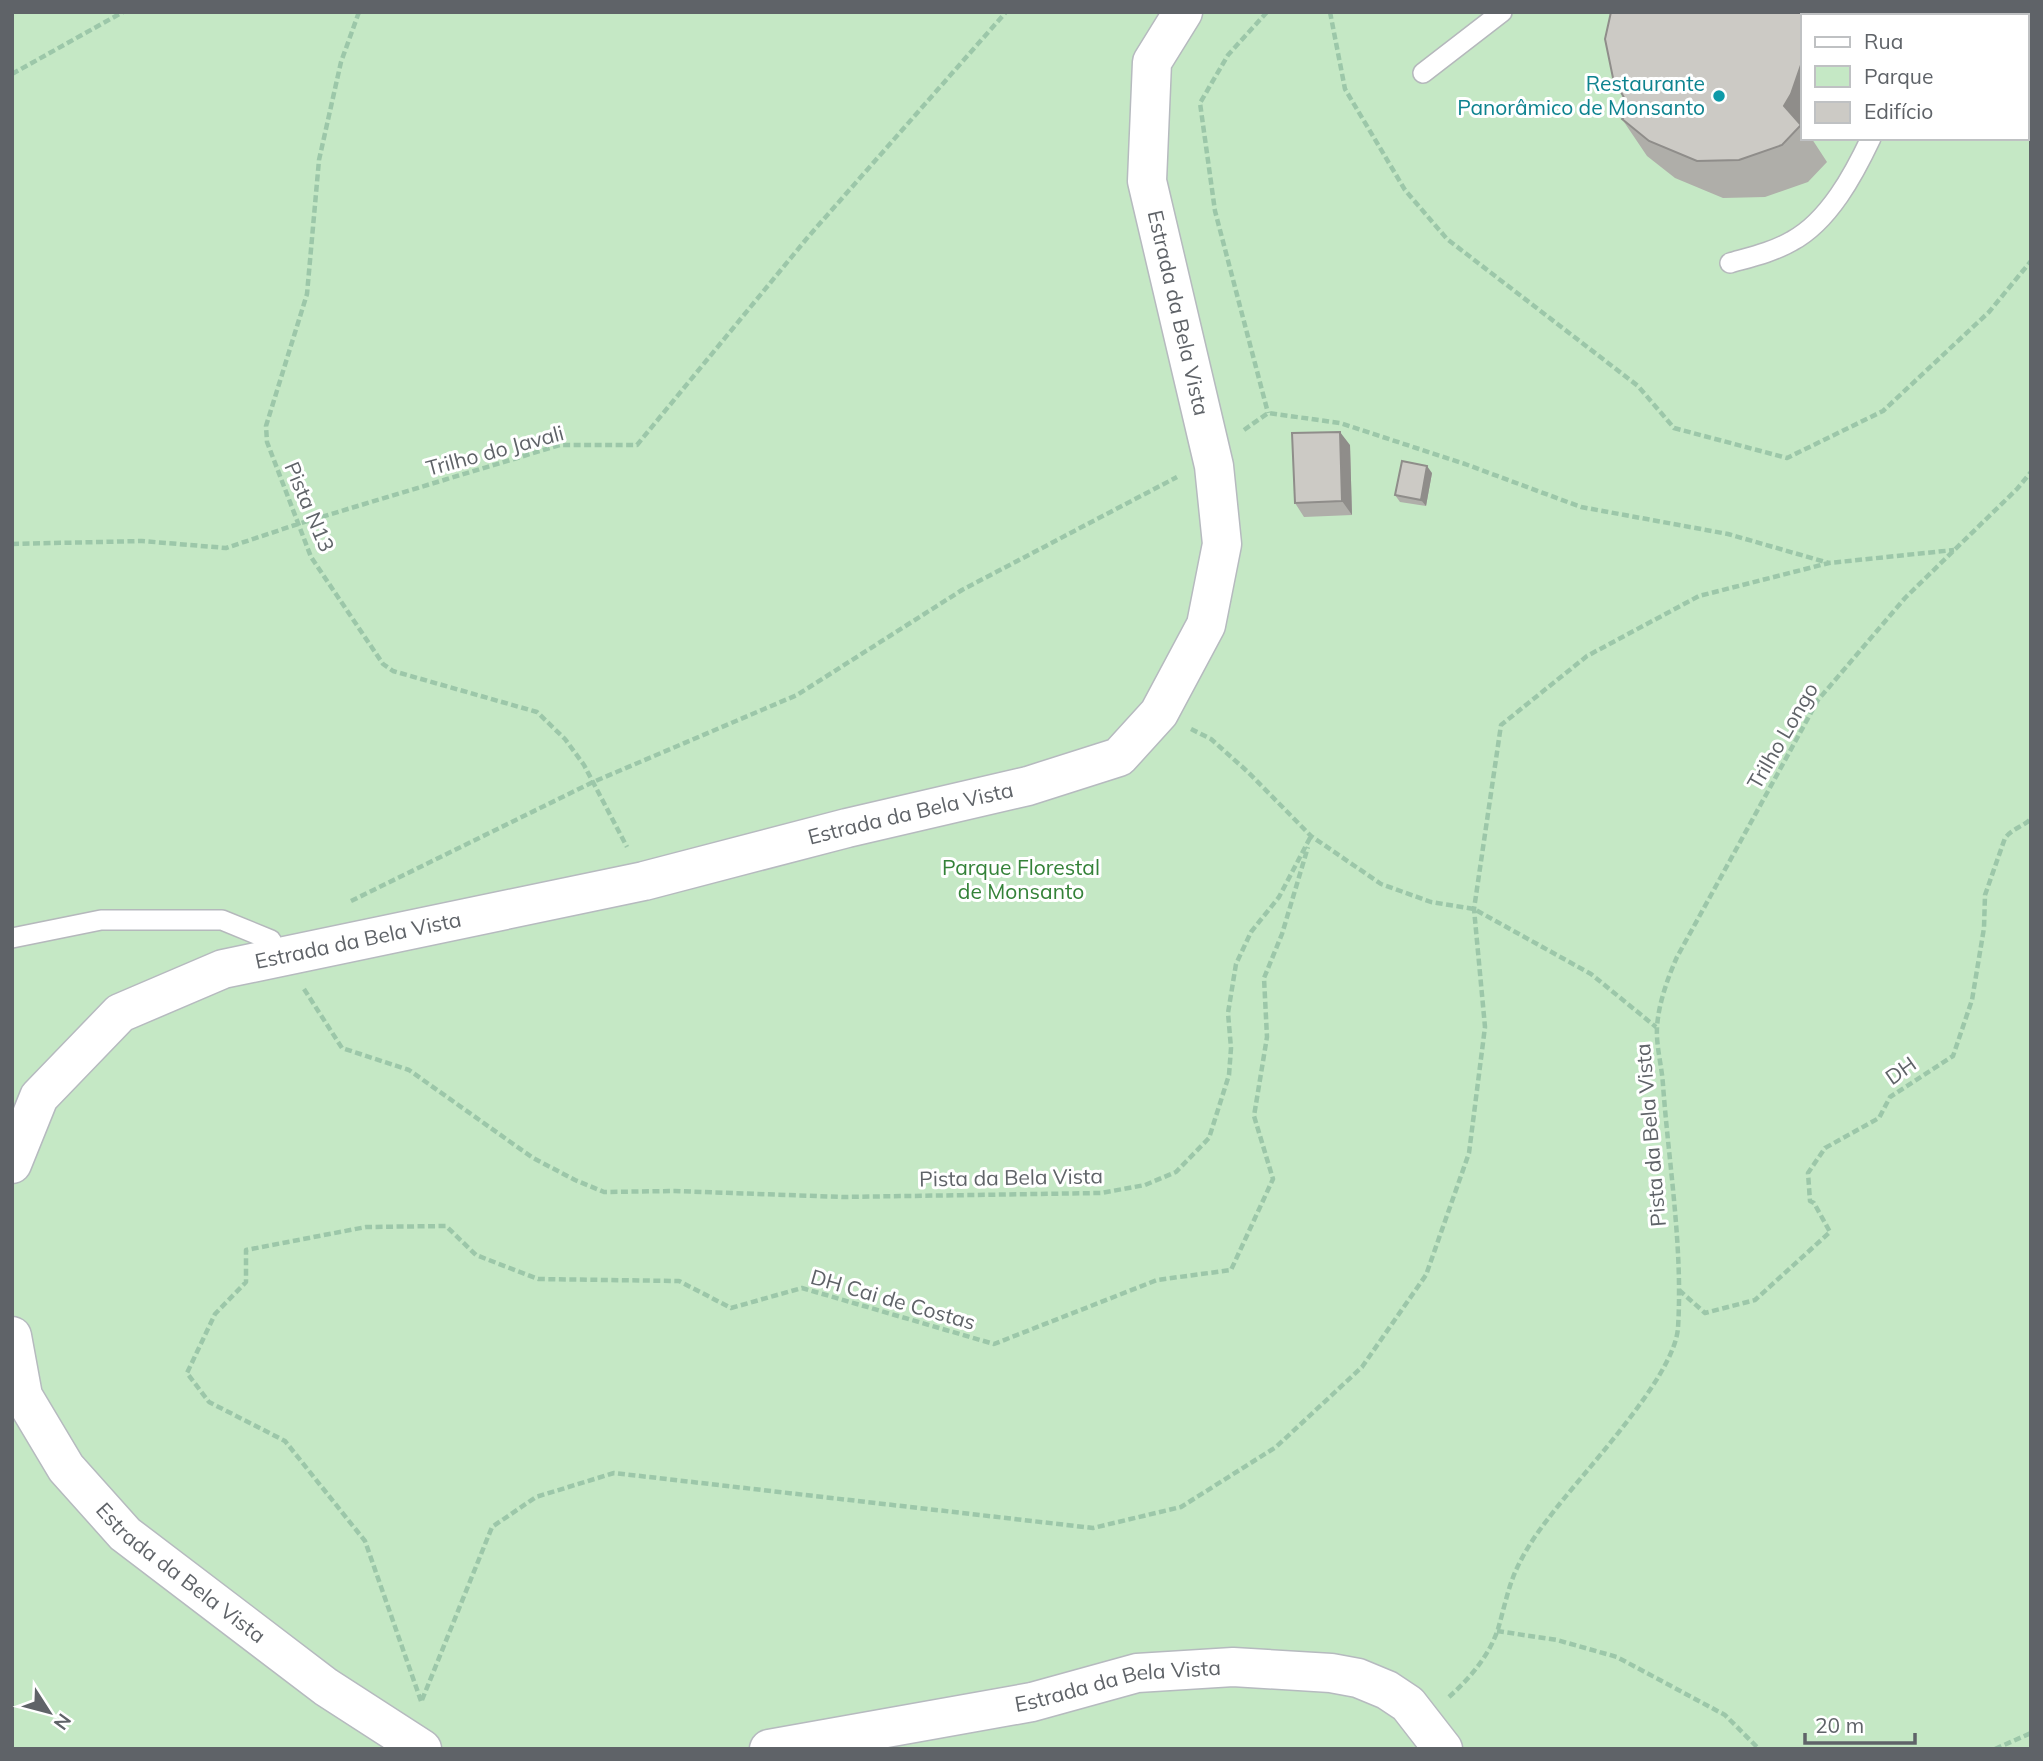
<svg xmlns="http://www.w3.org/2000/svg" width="2043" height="1761" font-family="Mulish,sans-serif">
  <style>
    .green { fill: #c5e8c5; fill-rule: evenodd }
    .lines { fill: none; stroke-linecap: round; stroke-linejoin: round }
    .lane-casing { stroke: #b5b8bc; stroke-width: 22 }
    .secondary-casing { stroke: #b6babf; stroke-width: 41 }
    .path { stroke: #9cc7a9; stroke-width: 4.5; stroke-dasharray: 7 3.5; stroke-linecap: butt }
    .lane { stroke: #fff; stroke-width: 19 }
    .secondary { stroke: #fff; stroke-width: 38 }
    .wall { fill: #afaea9 }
    .shaded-wall { fill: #8f8d8a }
    .building { fill: #cccac5; stroke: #8f8d8a; stroke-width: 2 }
    .culture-dot { fill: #0f9aa8; stroke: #fff; stroke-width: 2.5 }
    .labels { text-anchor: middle; stroke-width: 6; stroke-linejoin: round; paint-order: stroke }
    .culture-label { font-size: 21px; fill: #0d838f; stroke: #fff; text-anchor: end }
    .street-label { font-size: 21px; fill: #5f6368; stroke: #fff }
    .park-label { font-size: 21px; fill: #348238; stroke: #fff }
  </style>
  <rect width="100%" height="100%" fill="#f1efe8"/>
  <path class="green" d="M12 12H2031V1749H12ZM1803 16H2027V138H1803Z"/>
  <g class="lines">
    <defs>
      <path id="lane" d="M1904 16 1905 12
        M1423 73 1502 12
        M1730 263C1751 257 1773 252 1792 241 1829 221 1854 174 1871 138
        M12 938 101 920H222L271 940"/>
      <g id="secondary">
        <path id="s1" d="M12 1164 39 1097 120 1013 223 969 644 881 847 828 1028 786 1119 757 1159 713 1206 625 1222 544 1214 466 1147 181 1152 62 1183 12"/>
        <path id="s2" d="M12 1336 23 1396 66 1468 125 1534 326 1687 422 1749"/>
        <path id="s3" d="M769 1749 1032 1702 1137 1673 1233 1667 1331 1673 1358 1678 1387 1690 1408 1704 1443 1749"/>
      </g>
    </defs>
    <use href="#lane" class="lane-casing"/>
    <use href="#secondary" class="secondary-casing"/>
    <path class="path" d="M359 12 341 62 319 160 307 294 266 426 267 442 311 557 383 664 393 671 537 712 565 739 584 765 627 847
      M1267 12 1228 55 1200 103 1215 211 1268 413
      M1330 12 1345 89 1405 190 1447 239 1638 386 1674 428 1787 458 1883 411 1989 312 2031 261
      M12 74 123 12
      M1244 430 1268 413 1340 423 1465 464 1581 507 1728 534 1829 563
      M12 544 142 541 226 548 298 524 560 445H637L808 237 1006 12
      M1191 729 1211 739 1248 772 1311 836 1381 884 1431 902 1474 909 1591 974 1656 1027
      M351 901 593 782 797 695 962 590 1177 477
      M304 989 342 1048 409 1070 533 1158 575 1180 604 1192 675 1191 843 1197 1101 1193 1145 1185 1176 1172 1209 1138 1229 1075 1231 1048 1228 1013 1236 964 1251 932 1279 897 1311 836
      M1679 1290 1705 1313 1755 1300 1830 1232 1814 1203 1810 1201 1808 1173 1825 1148 1879 1118 1890 1097 1953 1056 1972 1000 1984 928 1985 895 2005 838C2012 829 2022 827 2031 819
      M1497 1631 1557 1640 1617 1657 1725 1715 1759 1749
      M1449 1697C1470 1678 1489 1656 1498 1629 1504 1609 1508 1587 1517 1568 1525 1551 1536 1534 1548 1519 1580 1475 1674 1379 1678 1328 1683 1248 1669 1166 1663 1085 1662 1067 1656 1046 1657 1028 1658 1005 1668 977 1677 957L1818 700 1905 598 2017 489 2031 472
      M422 1700 492 1527 536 1497 614 1473 1093 1528 1181 1507 1276 1447 1362 1367 1426 1275 1469 1153 1485 1027 1474 909 1501 725 1587 656 1699 596 1829 563 1954 550
      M421 1701 365 1541 285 1441 209 1402 187 1373 215 1314 246 1282V1250L366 1227 446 1226 476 1255 538 1279 679 1281 731 1308 802 1288 994 1344 1157 1280 1231 1270 1273 1179 1254 1116 1267 1037 1264 978 1282 934 1308 847
      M1995 1749 2031 1733"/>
    <use href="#lane" class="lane"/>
    <use href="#secondary" class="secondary"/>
  </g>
  <path class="wall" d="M1611 12H1806L1808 16H1803V138H1812V139L1827 162 1808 182 1765 197 1723 198 1675 178 1647 156 1622 119 1631 110Z
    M1350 445 1352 515 1304 517 1295 503Z
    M1432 473 1426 506 1400 502 1395 495Z"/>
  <path class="shaded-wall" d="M1801 12H1806L1808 16H1803Z
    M1803 49V127L1784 106Z
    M1340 432 1350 445 1352 515 1342 501Z
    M1427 466 1432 473 1426 506 1421 500Z"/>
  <path class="building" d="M1611 12H1801L1803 17V49L1802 62 1791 94 1784 106 1801 125 1782 145 1739 160 1697 161 1649 141 1622 119 1631 110 1613 78 1605 39Z
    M1340 432 1342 501 1295 503 1292 433Z
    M1402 461 1427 466 1421 500 1395 495Z"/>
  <circle class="culture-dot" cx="1719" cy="96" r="7"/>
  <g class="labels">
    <g class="culture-label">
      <text x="1705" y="91">Restaurante<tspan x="1705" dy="24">Panorâmico de Monsanto</tspan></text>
    </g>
    <g class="street-label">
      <text transform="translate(1178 313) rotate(77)" y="7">Estrada da Bela Vista</text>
      <text transform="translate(495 451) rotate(-15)" y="7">Trilho do Javali</text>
      <text transform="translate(309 507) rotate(67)" y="7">Pista N13</text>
      <text transform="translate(1783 736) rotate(-60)" y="7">Trilho Longo</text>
      <text dy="7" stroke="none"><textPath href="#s1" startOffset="1006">Estrada da Bela Vista</textPath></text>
      <text dy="7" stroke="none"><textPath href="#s1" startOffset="439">Estrada da Bela Vista</textPath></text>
      <text transform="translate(1901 1071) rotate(-35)" y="7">DH</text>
      <text transform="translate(1651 1135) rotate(-95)" y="7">Pista da Bela Vista</text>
      <text transform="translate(1011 1178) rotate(-1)" y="7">Pista da Bela Vista</text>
      <text transform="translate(893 1300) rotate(16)" y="7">DH Cai de Costas</text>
      <text dy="7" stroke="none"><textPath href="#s2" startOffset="301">Estrada da Bela Vista</textPath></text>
      <text dy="7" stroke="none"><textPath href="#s3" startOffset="355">Estrada da Bela Vista</textPath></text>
    </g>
    <g class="park-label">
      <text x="1021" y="875">Parque Florestal<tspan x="1021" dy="24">de Monsanto</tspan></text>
    </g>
  </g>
  <rect width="2043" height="1761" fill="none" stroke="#5f6368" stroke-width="28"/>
  <rect x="1801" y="14" width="228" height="126" fill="#ffffff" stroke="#bfc1c3" stroke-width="2"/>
  <rect x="1815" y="37" width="35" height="10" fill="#ffffff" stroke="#bfc1c3" stroke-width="2"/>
  <text x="1864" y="49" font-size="21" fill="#5f6368">Rua</text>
  <rect x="1815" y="66" width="35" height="21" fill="#c5e8c5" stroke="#bfc1c3" stroke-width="2"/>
  <text x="1864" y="84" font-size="21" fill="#5f6368">Parque</text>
  <rect x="1815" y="102" width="35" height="21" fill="#cccac5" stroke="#bfc1c3" stroke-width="2"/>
  <text x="1864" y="119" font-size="21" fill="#5f6368">Edifício</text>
  <g transform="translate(49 1712) rotate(126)" stroke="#ffffff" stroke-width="5" paint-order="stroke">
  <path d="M0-5L12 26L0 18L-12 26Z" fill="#5f6368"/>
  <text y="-10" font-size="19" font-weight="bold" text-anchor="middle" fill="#5f6368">N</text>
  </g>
  <path d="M1805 1733v10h110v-10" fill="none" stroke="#5f6368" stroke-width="3.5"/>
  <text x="1815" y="1733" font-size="21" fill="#5f6368" stroke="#ffffff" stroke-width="5" paint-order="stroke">20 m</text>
</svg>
